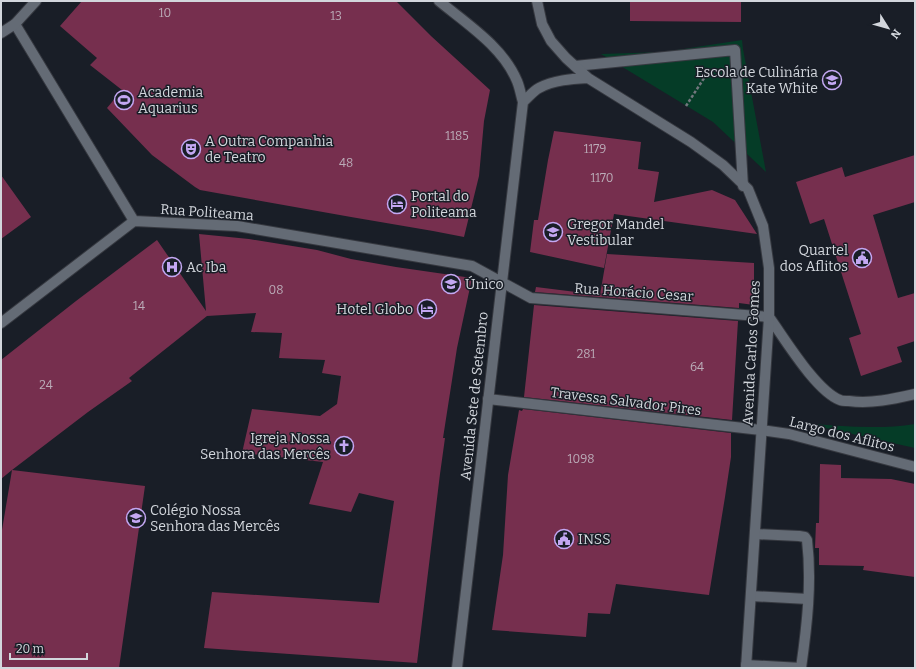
<svg xmlns="http://www.w3.org/2000/svg" width="916" height="669" font-family="Bitter,serif">
  <style>
    .green { fill: #053c27 }
    .building { fill: #762f4e }
    .lines { fill: none; stroke-linecap: round; stroke-linejoin: round }
    .lane-casing { stroke: #363940; stroke-width: 12 }
    .street-casing { stroke: #363940; stroke-width: 12 }
    .secondary-casing { stroke: #363940; stroke-width: 12 }
    .path { stroke: #72777e; stroke-width: 2.5; stroke-dasharray: 3 2; stroke-linecap: butt }
    .lane { stroke: #646b75; stroke-width: 10 }
    .street { stroke: #646b75; stroke-width: 10 }
    .secondary { stroke: #646b75; stroke-width: 10 }
    .labels { text-anchor: middle; stroke-width: 3; stroke-linejoin: round; paint-order: stroke }
    .number-label { font-size: 12px; fill: #bbacb8 }
    .poi-label { font-size: 14px; fill: #d2d6dc; stroke: #191e27; text-anchor: start }
    .street-label { font-size: 14px; fill: #d2d6dc; stroke: #191e27 }
  </style>
  <rect width="100%" height="100%" fill="#191e27"/>
  <path class="green" d="M742 40 743 49 766 172 713 122 601 54 664 52Z
    M803 423C840 426 878 430 915 424V448Z"/>
  <path class="building" d="M82 1H396L431 36 490 90 484 121 479 176 464 237 433 231 351 217 200 190 195 187 152 155 107 108 122 90 90 65 97 58 60 26Z
    M630 1H741V22L630 21Z
    M554 131 641 142 638 169 659 172 654 202 712 190 735 200 757 234 614 214 604 268 530 252 534 220H538L548 160Z
    M915 155V202L873 215 898 298 915 293V341L897 347 902 362 861 376 849 338 861 334 824 219 810 224 796 182 842 167 845 177Z
    M1 175 31 217 1 239Z
    M199 234 249 239 317 250 351 259 396 267 472 278 457 348 443 438H445L440 474 417 663 204 648 212 592 379 603 394 501 359 493 351 512 309 504 323 462 242 453 252 409 320 416 337 404 341 376 322 373 325 360 279 358 282 333 251 332 256 313 207 316 129 378 132 381 88 412 12 470 145 486 119 668H1V536L12 470 1 479V360L76 301 157 240 206 311Z
    M607 254 754 263V305L739 303V308L535 292 536 287 600 295Z
    M534 305 738 321 732 420 524 397Z
    M523 409 731 433V457L725 497 709 595 616 584 610 614 588 613 586 637 492 630 503 555 508 475 519 410 522 411Z
    M820 464 841 465V478L891 479 915 484V577L863 570 864 566 819 565V548H815L816 523H819Z"/>
  <g class="lines">
    <defs>
      <path id="lane" d="M575 66 735 50 743 186
        M488 399 761 430
        M751 596 808 599
        M746 665 801 668C807 626 812 582 807 540L805 537 799 536 755 534"/>
      <path id="street" d="M15 24 134 221
        M134 221 237 226 472 266 531 298 769 317C785 339 816 391 840 400 842 401 846 401 849 401 871 404 893 399 915 394
        M1 323 134 221
        M761 430 789 434 915 467"/>
      <path id="secondary" d="M439 1C467 24 503 47 517 81 520 88 521 96 523 102L457 668
        M537 1 542 24 551 41 566 58 588 78 691 142 723 165 748 189 763 226 769 268V317L746 668
        M1 33 15 24 36 1
        M523 102C528 98 533 91 539 88 554 80 571 79 588 78"/>
    </defs>
    <use href="#lane" class="lane-casing"/>
    <use href="#street" class="street-casing"/>
    <use href="#secondary" class="secondary-casing"/>
    <path class="path" d="M686 106 708 72"/>
    <use href="#lane" class="lane"/>
    <use href="#street" class="street"/>
    <use href="#secondary" class="secondary"/>
  </g>
  <defs>
    <symbol id="university-ring" viewBox="-11 -11 22 22"><circle r="9.5" fill="#191e27" stroke="#c3a7f2" stroke-width="1.5"/><path d="M0-5L7-2L0 1L-7-2ZM-4 1L0 2.5L4 1V4Q0 6-4 4Z" fill="#c3a7f2"/></symbol>
    <symbol id="stadium-ring" viewBox="-11 -11 22 22"><circle r="9.5" fill="#191e27" stroke="#c3a7f2" stroke-width="1.5"/><path d="M0-5a6.5 5 0 1 0 0 10a6.5 5 0 1 0 0-10ZM-3.5-1.8h7v3.6h-7Z" fill="#c3a7f2"/></symbol>
    <symbol id="theatre-ring" viewBox="-11 -11 22 22"><circle r="9.5" fill="#191e27" stroke="#c3a7f2" stroke-width="1.5"/><path d="M-5-5.5Q0-4 5-5.5V0Q5 5 0 6Q-5 5-5 0ZM-3.3-2.5H-1v1.5H-3.3ZM1-2.5H3.3v1.5H1ZM-2.8 1Q0 5.5 2.8 1Z" fill="#c3a7f2"/></symbol>
    <symbol id="hotel-ring" viewBox="-11 -11 22 22"><circle r="9.5" fill="#191e27" stroke="#c3a7f2" stroke-width="1.5"/><path d="M-6-4.5h1.5V1H6V5H4.5V3h-9V5H-6ZM-4 0a1.8 1.8 0 1 1 3.6 0ZM.5 0V-2.5h3Q6-2.5 6 0Z" fill="#c3a7f2"/></symbol>
    <symbol id="civic-ring" viewBox="-11 -11 22 22"><circle r="9.5" fill="#191e27" stroke="#c3a7f2" stroke-width="1.5"/><path d="M-.6-6.5H3V-4.5H.6V-3L4-1V1h2V6H-6V1h2V-1L-.6-3ZM-1.2 2.5V6h2.4V2.5Z" fill="#c3a7f2"/></symbol>
    <symbol id="hospital-ring" viewBox="-11 -11 22 22"><circle r="9.5" fill="#191e27" stroke="#c3a7f2" stroke-width="1.5"/><path d="M-5-5h3v3.5h4V-5h3V5h-3V1.5h-4V5h-3Z" fill="#c3a7f2"/></symbol>
    <symbol id="church-ring" viewBox="-11 -11 22 22"><circle r="9.5" fill="#191e27" stroke="#c3a7f2" stroke-width="1.5"/><path d="M-1.2-6h2.4v3.5h3.3v2.4h-3.3V6h-2.4V-.1h-3.3v-2.4h3.3Z" fill="#c3a7f2"/></symbol>
    <symbol id="school-ring" viewBox="-11 -11 22 22"><circle r="9.5" fill="#191e27" stroke="#c3a7f2" stroke-width="1.5"/><path d="M0-5L7-2L0 1L-7-2ZM-4 1L0 2.5L4 1V4Q0 6-4 4Z" fill="#c3a7f2"/></symbol>
  </defs>
  <g fill-rule="evenodd">
    <use href="#university-ring" x="821" y="69" width="22" height="22"/>
    <use href="#stadium-ring" x="113" y="89" width="22" height="22"/>
    <use href="#theatre-ring" x="180" y="138" width="22" height="22"/>
    <use href="#hotel-ring" x="386" y="193" width="22" height="22"/>
    <use href="#university-ring" x="542" y="221" width="22" height="22"/>
    <use href="#civic-ring" x="851" y="247" width="22" height="22"/>
    <use href="#hospital-ring" x="161" y="256" width="22" height="22"/>
    <use href="#university-ring" x="440" y="273" width="22" height="22"/>
    <use href="#hotel-ring" x="416" y="298" width="22" height="22"/>
    <use href="#church-ring" x="333" y="435" width="22" height="22"/>
    <use href="#school-ring" x="125" y="507" width="22" height="22"/>
    <use href="#civic-ring" x="553" y="528" width="22" height="22"/>
  </g>
  <g class="labels">
    <g class="number-label">
      <text x="165" y="17">10</text>
      <text x="336" y="20">13</text>
      <text x="457" y="140">1185</text>
      <text x="595" y="153">1179</text>
      <text x="346" y="167">48</text>
      <text x="602" y="182">1170</text>
      <text x="276" y="294">08</text>
      <text x="139" y="310">14</text>
      <text x="586" y="358">281</text>
      <text x="697" y="371">64</text>
      <text x="46" y="389">24</text>
      <text x="581" y="463">1098</text>
    </g>
    <g class="poi-label">
      <text x="818" y="77" text-anchor="end">Escola de Culinária<tspan x="818" dy="16">Kate White</tspan></text>
      <text x="138" y="97">Academia<tspan x="138" dy="16">Aquarius</tspan></text>
      <text x="205" y="146">A Outra Companhia<tspan x="205" dy="16">de Teatro</tspan></text>
      <text x="411" y="201">Portal do<tspan x="411" dy="16">Politeama</tspan></text>
      <text x="567" y="229">Gregor Mandel<tspan x="567" dy="16">Vestibular</tspan></text>
      <text x="848" y="255" text-anchor="end">Quartel<tspan x="848" dy="16">dos Aflitos</tspan></text>
      <text x="186" y="272">Ac Iba</text>
      <text x="465" y="289">Único</text>
      <text x="413" y="314" text-anchor="end">Hotel Globo</text>
      <text x="330" y="443" text-anchor="end">Igreja Nossa<tspan x="330" dy="16">Senhora das Mercês</tspan></text>
      <text x="150" y="515">Colégio Nossa<tspan x="150" dy="16">Senhora das Mercês</tspan></text>
      <text x="578" y="544">INSS</text>
    </g>
    <g class="street-label">
      <text transform="translate(207 212) rotate(4)" y="5">Rua Politeama</text>
      <text transform="translate(634 292) rotate(4)" y="5">Rua Horácio Cesar</text>
      <text transform="translate(751 353) rotate(-87)" y="5">Avenida Carlos Gomes</text>
      <text transform="translate(474 396) rotate(-84)" y="5">Avenida Sete de Setembro</text>
      <text transform="translate(626 401) rotate(7)" y="5">Travessa Salvador Pires</text>
      <text transform="translate(842 434) rotate(14)" y="5">Largo dos Aflitos</text>
    </g>
  </g>
  <rect width="916" height="669" fill="none" stroke="#d2d6dc" stroke-width="4"/>
  <g transform="translate(888 28) rotate(127)" stroke="#191e27" stroke-width="3" paint-order="stroke">
  <path d="M0-3L7 15L0 10L-7 15Z" fill="#d2d6dc"/>
  <text y="-6" font-size="11" font-weight="bold" text-anchor="middle" fill="#d2d6dc">N</text>
  </g>
  <path d="M10 653v6h77v-6" fill="none" stroke="#d2d6dc" stroke-width="2"/>
  <text x="16" y="653" font-size="12" fill="#d2d6dc" stroke="#191e27" stroke-width="3" paint-order="stroke">20 m</text>
</svg>
